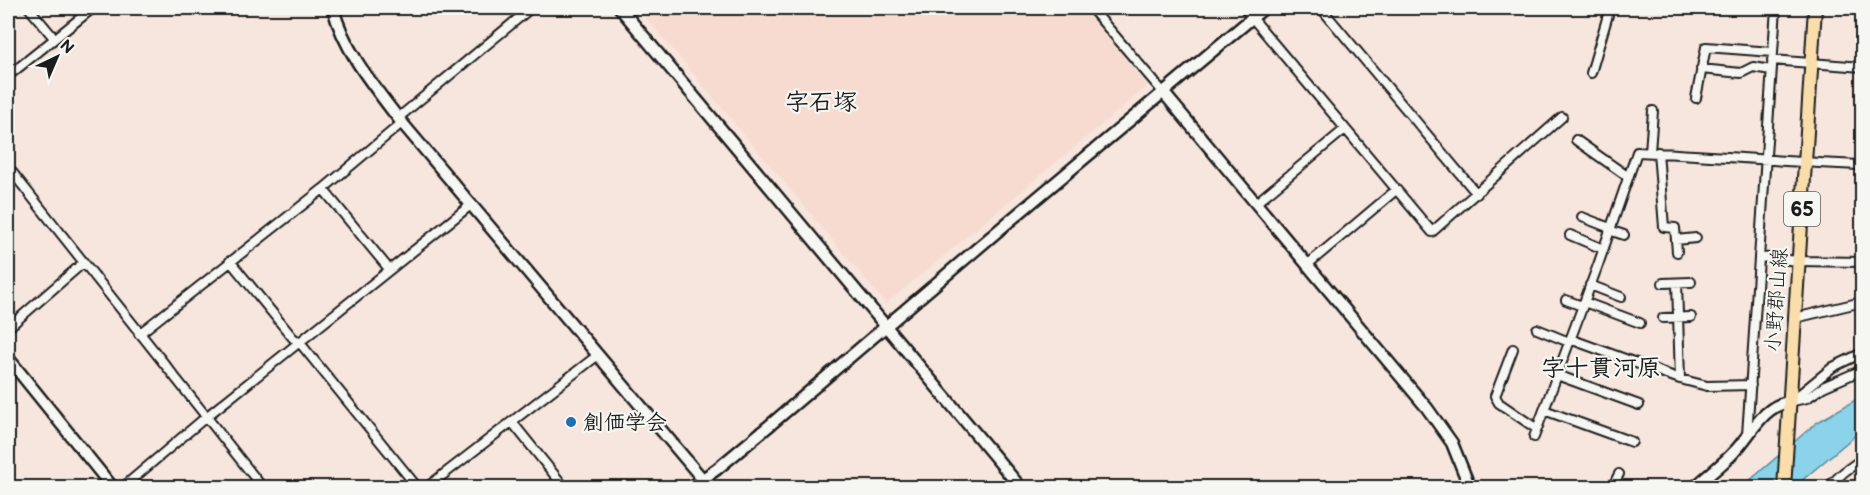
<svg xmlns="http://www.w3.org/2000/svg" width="1870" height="495" font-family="'Balsamiq Sans','Klee One',sans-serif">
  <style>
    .built { fill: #f8dbd0 }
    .water { fill: #8ad3eb; stroke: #5e8a98; stroke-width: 1.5 }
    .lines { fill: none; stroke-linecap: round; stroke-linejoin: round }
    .street-casing { stroke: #1c1c1c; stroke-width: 12 }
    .secondary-casing { stroke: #1c1c1c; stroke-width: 15 }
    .primary-casing { stroke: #1c1c1c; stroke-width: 16 }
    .street { stroke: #f6f6f2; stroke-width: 8 }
    .secondary { stroke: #f6f6f2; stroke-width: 10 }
    .primary { stroke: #f9deab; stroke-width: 12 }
    .poi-dot { fill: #1f6fb2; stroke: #f6f6f2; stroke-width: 2 }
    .labels { text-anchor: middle; stroke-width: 4.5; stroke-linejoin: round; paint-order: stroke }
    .shield { fill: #f6f6f2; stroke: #5d5d5c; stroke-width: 1.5 }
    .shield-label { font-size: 20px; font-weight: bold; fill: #1c1c1c }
    .street-label { font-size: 21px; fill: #1c1c1c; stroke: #f6f6f2 }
    .poi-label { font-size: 21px; font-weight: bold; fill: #1c1c1c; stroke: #f6f6f2; text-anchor: start }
    .quarter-label { font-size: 24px; font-weight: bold; fill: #1c1c1c; stroke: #f6f6f2 }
  </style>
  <rect width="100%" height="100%" fill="#f7e6de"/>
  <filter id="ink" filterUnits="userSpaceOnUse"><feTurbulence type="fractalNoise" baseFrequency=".0167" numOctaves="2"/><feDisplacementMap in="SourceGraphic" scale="12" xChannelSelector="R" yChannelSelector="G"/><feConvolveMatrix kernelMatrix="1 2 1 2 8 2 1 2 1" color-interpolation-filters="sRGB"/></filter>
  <g filter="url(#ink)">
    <path class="built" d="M638 8H1084L1148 86 886 304Z"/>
    <path class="water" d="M1862 396V433L1857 434 1794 487 1741 488 1816 423Z"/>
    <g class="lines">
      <defs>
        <path id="street" d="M29 8 54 38
          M1091 8 1163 92
          M1244 8 1432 232 1562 117
          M1321 8 1477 194
          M1772 60 1862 67
          M1701 69 1741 73 1753 67 1771 70
          M1591 73 1610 8
          M8 76 93 8
          M1696 98 1706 47 1772 52
          M398 118 531 8
          M1576 140 1627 176
          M1650 152 1653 111
          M1658 152 1664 227 1675 228 1677 252
          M8 167 263 488
          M323 189 389 269
          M1256 203 1345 129
          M1582 217 1610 228
          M1609 230 1624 235
          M1570 235 1603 249
          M1676 240 1696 238
          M1759 257 1799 261 1862 262
          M230 261 293 338 300 343 418 488
          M1307 265 1396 190
          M1663 283 1691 282
          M1677 283 1680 379
          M1590 285 1621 297
          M1566 300 1582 306
          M1584 302 1640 323
          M1663 318 1691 317
          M1795 318 1862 302
          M8 328 83 263
          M1537 329 1569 342
          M139 334 323 189 403 122
          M1570 339 1680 379 1707 386 1751 385
          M1513 349 1495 396 1499 403 1537 429
          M1557 375 1639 405
          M1793 401 1807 398 1823 387 1862 370
          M1790 402 1833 367 1862 353
          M1544 410 1632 442
          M512 422 565 488
          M1747 435 1776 8
          M1534 437 1598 265 1637 152C1712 155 1787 162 1862 165
          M122 488 206 417 472 204
          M426 488 598 355
          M1612 488 1619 474
          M1827 488 1844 472 1862 459"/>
        <path id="secondary" d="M333 8C344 50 372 84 398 118L710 488
          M620 8 1021 488
          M1163 92 1427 408 1452 443 1470 488
          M8 358 113 488
          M690 488 717 469 770 425 1006 224 1264 8
          M1694 488C1707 476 1722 465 1734 452 1751 435 1762 406 1789 402"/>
        <path id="primary" d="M1784 488 1815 8"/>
      </defs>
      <use href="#street" class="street-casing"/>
      <use href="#secondary" class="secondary-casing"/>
      <use href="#primary" class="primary-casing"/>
      <use href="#street" class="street"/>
      <use href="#secondary" class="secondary"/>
      <use href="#primary" class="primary"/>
    </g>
  </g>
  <circle class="poi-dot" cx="571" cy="422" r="6"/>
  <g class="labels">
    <rect class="shield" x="1784" y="192" width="36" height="34" rx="4.5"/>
    <g class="shield-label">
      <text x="1802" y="216">65</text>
    </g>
    <g class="street-label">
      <text transform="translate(1776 300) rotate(-86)" y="7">小野郡山線</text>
    </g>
    <g class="poi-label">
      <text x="583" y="429">創価学会</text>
    </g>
    <g class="quarter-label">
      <text x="821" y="110">字石塚</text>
      <text x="1601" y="376">字十貫河原</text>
    </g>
  </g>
  <rect width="1870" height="495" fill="none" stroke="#f6f6f2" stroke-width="30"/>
  <rect x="15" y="15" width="1840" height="465" fill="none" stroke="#1c1c1c" stroke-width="2" filter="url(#ink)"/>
  <g transform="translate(57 57) rotate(44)" stroke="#f6f6f2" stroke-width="4.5" paint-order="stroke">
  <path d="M0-4.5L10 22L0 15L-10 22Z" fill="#1c1c1c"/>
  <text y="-9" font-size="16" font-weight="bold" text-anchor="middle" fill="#1c1c1c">N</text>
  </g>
</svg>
